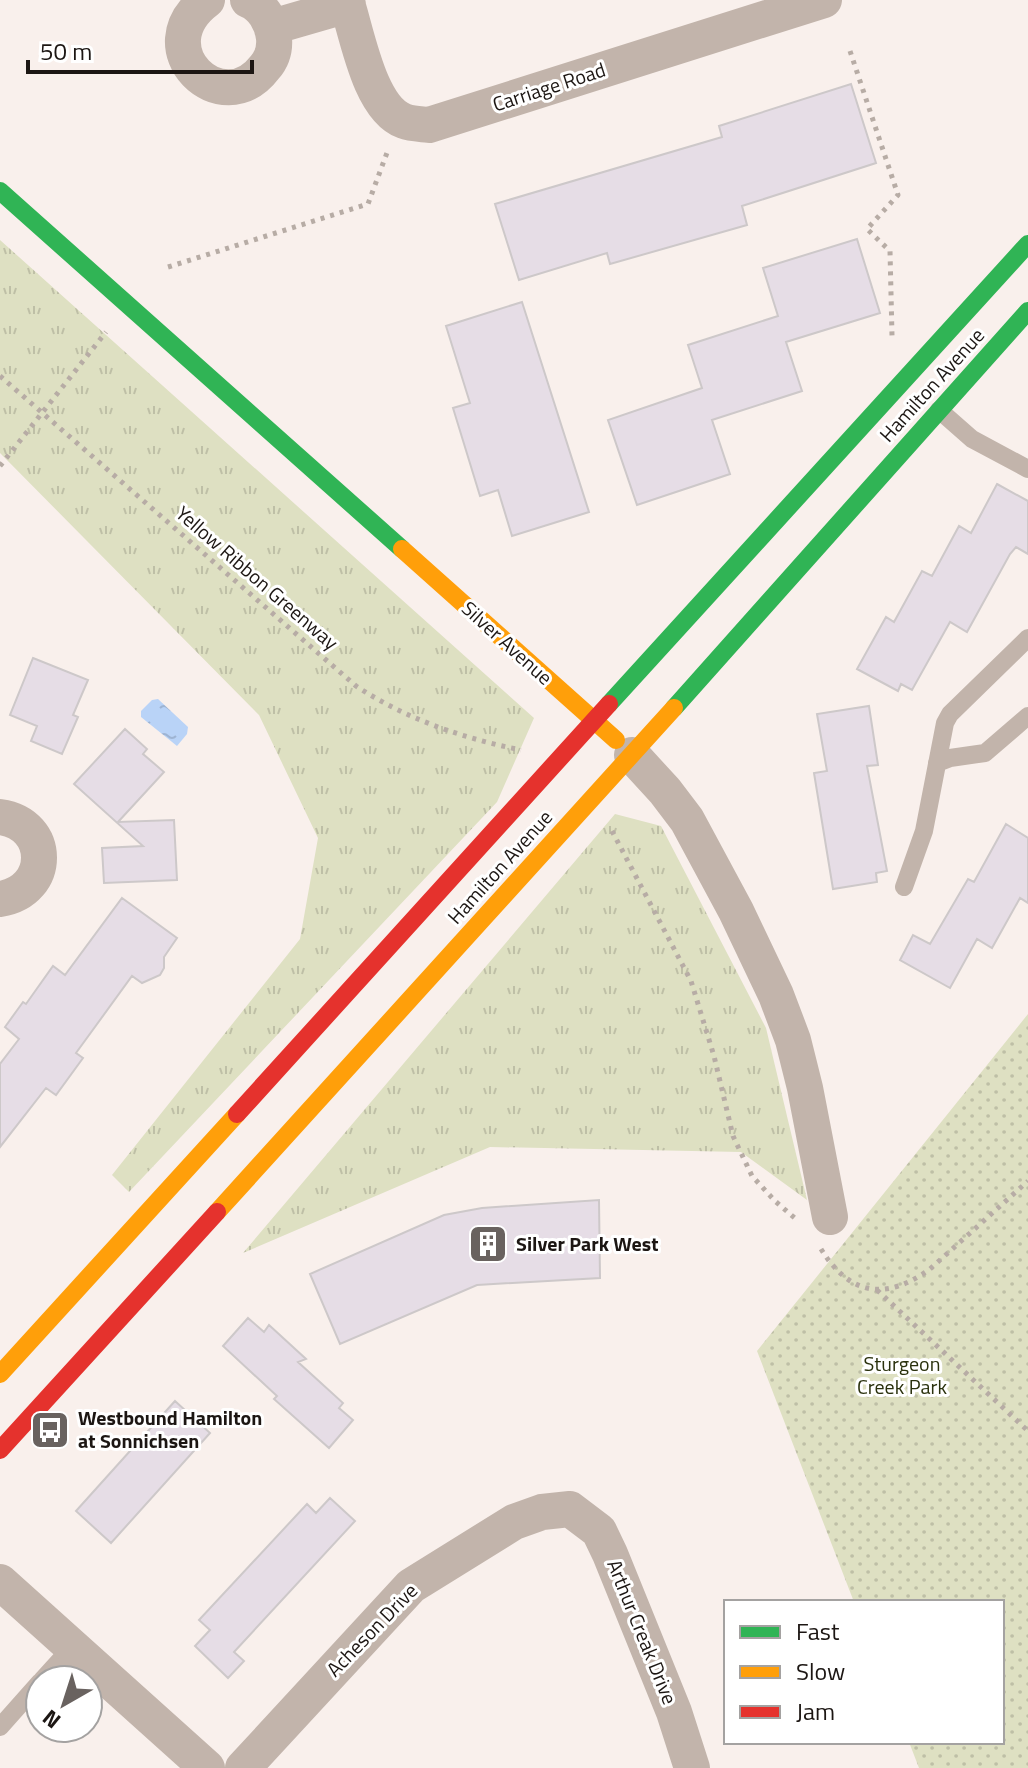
<svg xmlns="http://www.w3.org/2000/svg" width="1028" height="1768" font-family="'Titillium Web',sans-serif">
  <style>
    .grass { fill: url(#grass-tufts) }
    .park { fill: url(#park-dots) }
    .water { fill: url(#water-ripples) }
    .building { fill: #e6dde6; stroke: #cdc8c9; stroke-width: 2 }
    .lines { fill: none; stroke-linecap: round; stroke-linejoin: round }
    .path { stroke: #b7aca5; stroke-width: 5; stroke-dasharray: 4 6; stroke-linecap: butt }
    .lane { stroke: #c2b4ab; stroke-width: 18 }
    .street { stroke: #c2b4ab; stroke-width: 36 }
    .fast { stroke: #30b455; stroke-width: 18 }
    .slow { stroke: #ff9f0a; stroke-width: 18 }
    .jam { stroke: #e5322d; stroke-width: 18 }
    .labels { text-anchor: middle; stroke-width: 6; stroke-linejoin: round; paint-order: stroke }
    .street-label { font-size: 20px; fill: #1c1613; stroke: #fff }
    .poi-label { font-size: 20px; font-weight: bold; fill: #1c1613; stroke: #fff; text-anchor: start }
    .park-label { font-size: 20px; fill: #2a310d; stroke: #fff }
  </style>
  <defs>
    <pattern id="grass-tufts" width="24" height="20" patternUnits="userSpaceOnUse" patternTransform="scale(2)"><rect width="24" height="20" fill="#dee0c2"/><path d="M3 7l-1-3M5 7V3M7 7l1-3M15 17l-1-3M17 17v-4M19 17l1-3" fill="none" stroke="#bebfa6"/></pattern>
    <pattern id="park-dots" width="8" height="8" patternUnits="userSpaceOnUse" patternTransform="scale(2)"><rect width="8" height="8" fill="#dee0c2"/><path d="M2 2h.1M6 6h.1" fill="none" stroke="#bebfa6" stroke-width="1.8" stroke-linecap="round"/></pattern>
    <pattern id="water-ripples" width="26" height="14" patternUnits="userSpaceOnUse" patternTransform="scale(2)"><rect width="26" height="14" fill="#b9d3f7"/><path d="M2 4q2-2 4 0t4 0M15 11q2-2 4 0t4 0" fill="none" stroke="#9eb4d3"/></pattern>
  </defs>
  <rect width="100%" height="100%" fill="#f9f0ec"/>
  <path class="grass" d="M0 240 534 718 497 802 129 1192 112 1175 300 939 318 838 259 715 0 453Z
    M615 814 661 826 766 1028 807 1200 741 1152 490 1147 243 1253Z"/>
  <path class="park" d="M1028 1014V1768H919L909 1742H1002V1602H854L757 1351Z"/>
  <path class="water" d="M158 699 188 727 187 734 177 746 141 717V711L152 700Z"/>
  <path class="building" d="M851 84 876 163 742 206 747 225 610 264 607 253 519 280 495 204 722 137 719 126Z
    M857 239 880 313 786 342 802 391 712 420 730 474 637 505 608 420 702 388 688 345 778 316 763 268Z
    M522 302 589 512 512 536 498 490 480 496 453 408 470 403 446 326Z
    M997 484 1028 501V554L1016 547 1010 554 967 632 950 622 912 690 901 684 898 691 857 669 886 617 894 622 922 571 932 576 959 526 971 533Z
    M33 658 88 680 73 715 78 717 62 754 31 741 37 726 10 715Z
    M869 706 878 765 867 766 887 871 876 873 877 882 833 889 814 773 827 771 817 714Z
    M125 729 147 749 143 754 164 772 118 822 174 820 177 880 104 883 102 848 143 846 74 784Z
    M1006 824 1028 838V903L1020 898 992 948 977 939 950 988 900 960 913 935 930 944 968 879 974 882Z
    M122 898 177 938 164 957V968L160 975 142 983 132 976 76 1053 83 1058 56 1095 46 1088 0 1147V1064L19 1039 5 1027 23 1002 26 1004 53 966 65 975Z
    M599 1200 600 1278 477 1285 340 1344 310 1274 444 1215 482 1208Z
    M248 1318 264 1332 269 1325 306 1359 298 1362 343 1403 339 1408 353 1420 329 1448 274 1399 277 1396 223 1346Z
    M175 1401 210 1433 111 1543 76 1511Z
    M330 1498 355 1521 234 1652 244 1661 228 1678 195 1646 210 1630 199 1620 307 1504 316 1513Z"/>
  <g class="lines">
    <path class="path" d="M850 51 898 195 867 229 890 251 892 336
      M168 267 368 204 388 150
      M0 376 356 686C406 719 462 738 521 750
      M0 466 106 332
      M612 831 691 981 714 1056 733 1136 752 1176 775 1201 797 1220
      M821 1249C850 1296 886 1301 930 1269L1028 1181
      M877 1290 1028 1431"/>
    <path class="lane" d="M939 410 972 439 1028 469
      M937 763 950 758 985 753 1028 716
      M904 887 924 831 945 723 950 714 1028 638
      M42 1680 72 1647
      M0 1727 40 1682"/>
    <path class="street" d="M207 0C143 48 222 124 265 67 272 59 275 49 274 38 272 22 263 6 248 0
      M346 0C357 33 369 108 404 121 412 124 421 124 429 125L824 0
      M272 27 348 5
      M632 755 665 791 687 820 736 911 776 995 793 1040 805 1088 830 1217
      M0 817C52 824 52 891 0 899
      M0 1582 207 1768
      M243 1768 411 1586 514 1522 542 1512 570 1509 599 1531 610 1554 674 1712 692 1768"/>
    <path class="fast" d="M0 191 402 549
      M609 704 1028 244
      M674 708 1028 311"/>
    <path class="slow" d="M402 549 616 740
      M217 1212 674 708
      M0 1374 237 1114"/>
    <path class="jam" d="M237 1114 609 704
      M0 1450 217 1212"/>
  </g>
  <defs>
    <symbol id="building-square" viewBox="-11 -11 22 22"><rect x="-9" y="-9" width="18" height="18" rx="4" fill="#69625f" stroke="#fff"/><path d="M-4-6H4V6H1V3H-1V6H-4ZM-2.5-4.3h1.7v1.8h-1.7ZM.8-4.3h1.7v1.8H.8ZM-2.5-1h1.7V.8h-1.7ZM.8-1h1.7V.8H.8Z" fill="#fff"/></symbol>
    <symbol id="bus-square" viewBox="-11 -11 22 22"><rect x="-9" y="-9" width="18" height="18" rx="4" fill="#69625f" stroke="#fff"/><path d="M-5-6H5V4H4V6H2V4H-2V6H-4V4H-5ZM-3.5-4V0h7V-4ZM-3.5 1.2v1.5H-2V1.2ZM2 1.2v1.5H3.5V1.2Z" fill="#fff"/></symbol>
  </defs>
  <g fill-rule="evenodd">
    <use href="#building-square" x="466" y="1222" width="44" height="44"/>
    <use href="#bus-square" x="28" y="1408" width="44" height="44"/>
  </g>
  <g class="labels">
    <g class="street-label">
      <text transform="translate(549 87) rotate(-18)" y="7">Carriage Road</text>
      <text transform="translate(932 385) rotate(-48)" y="7">Hamilton Avenue</text>
      <text transform="translate(257 578) rotate(41)" y="7">Yellow Ribbon Greenway</text>
      <text transform="translate(507 643) rotate(42)" y="7">Silver Avenue</text>
      <text transform="translate(500 867) rotate(-48)" y="7">Hamilton Avenue</text>
      <text transform="translate(372 1630) rotate(-46)" y="7">Acheson Drive</text>
      <text transform="translate(642 1632) rotate(68)" y="7">Arthur Creak Drive</text>
    </g>
    <g class="poi-label">
      <text x="516" y="1251">Silver Park West</text>
      <text x="78" y="1425">Westbound Hamilton<tspan x="78" dy="23">at Sonnichsen</tspan></text>
    </g>
    <g class="park-label">
      <text x="902" y="1371">Sturgeon<tspan x="902" dy="23">Creek Park</tspan></text>
    </g>
  </g>
  <rect x="724" y="1600" width="280" height="144" fill="#ffffff" stroke="#a4a2a1" stroke-width="2"/>
  <rect x="740" y="1626" width="40" height="12" fill="#30b455" stroke="#a4a2a1" stroke-width="2"/>
  <text x="796" y="1640" font-size="24" fill="#1c1613">Fast</text>
  <rect x="740" y="1666" width="40" height="12" fill="#ff9f0a" stroke="#a4a2a1" stroke-width="2"/>
  <text x="796" y="1680" font-size="24" fill="#1c1613">Slow</text>
  <rect x="740" y="1706" width="40" height="12" fill="#e5322d" stroke="#a4a2a1" stroke-width="2"/>
  <text x="796" y="1720" font-size="24" fill="#1c1613">Jam</text>
  <g transform="translate(64 1704) rotate(219)"><circle r="38" fill="#ffffff" stroke="#a4a2a1" stroke-width="2"/>
  <path d="M0-6L14 30L0 20L-14 30Z" fill="#69625f"/>
  <text y="-12" font-size="22" font-weight="bold" text-anchor="middle" fill="#1c1613">N</text>
  </g>
  <path d="M28 60v12h224v-12" fill="none" stroke="#1c1613" stroke-width="4"/>
  <text x="40" y="60" font-size="24" fill="#1c1613" stroke="#ffffff" stroke-width="6" paint-order="stroke">50 m</text>
</svg>
